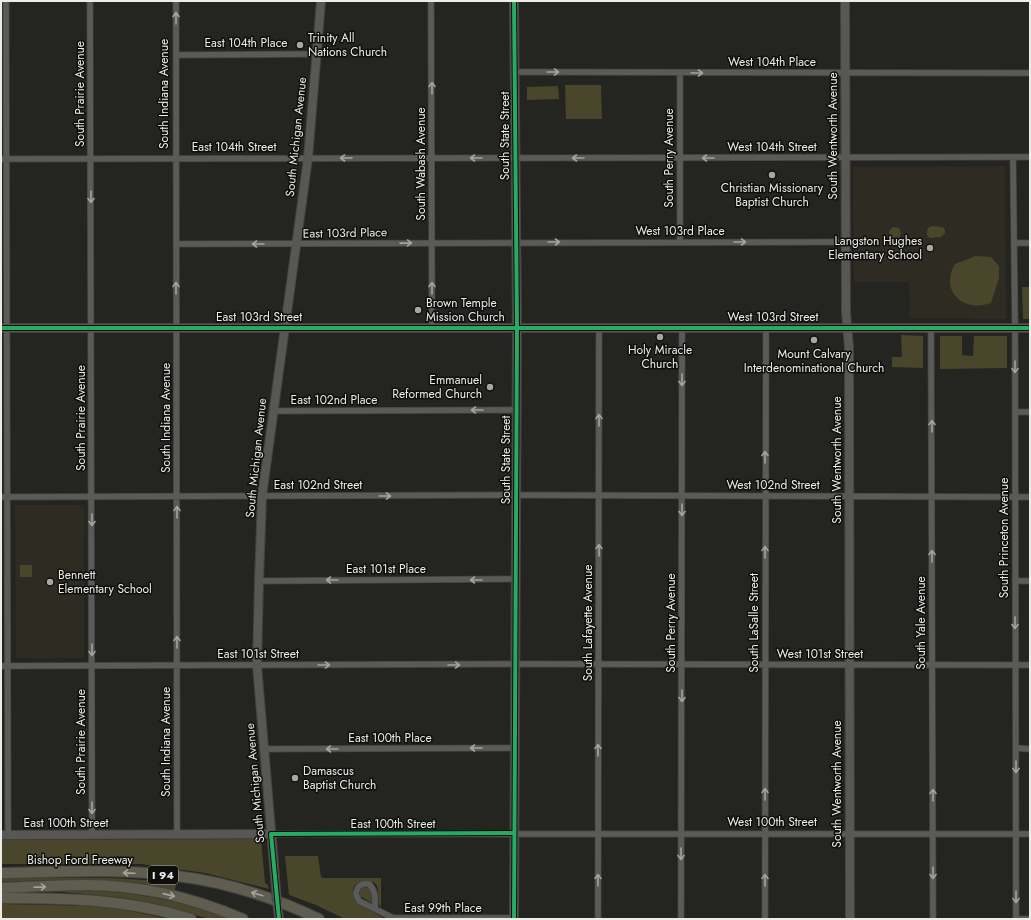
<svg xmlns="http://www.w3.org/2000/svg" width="1031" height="920" font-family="Jost,sans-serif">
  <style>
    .built { fill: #2d2b22 }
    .green { fill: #49462c }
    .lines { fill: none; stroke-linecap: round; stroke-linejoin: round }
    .street-casing { stroke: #42423f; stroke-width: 7 }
    .secondary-casing { stroke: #42423f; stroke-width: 10 }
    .highway-casing { stroke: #42423f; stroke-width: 12 }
    .street { stroke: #5a5a58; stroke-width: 5.5 }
    .secondary { stroke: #595753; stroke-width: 8 }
    .highway { stroke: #5f5d4f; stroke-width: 10 }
    .secondary-bridge-casing { stroke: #42423f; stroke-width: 10; stroke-linecap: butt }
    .secondary-bridge { stroke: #595753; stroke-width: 8 }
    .cycleway-casing { stroke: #0e0e0c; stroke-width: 6 }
    .cycleway { stroke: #26ab63; stroke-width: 4 }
    .oneway { stroke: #a3a3a0 }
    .oneway2 { stroke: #a6a49c }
    .poi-dot { fill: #a6a6a3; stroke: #0e0e0c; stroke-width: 1.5 }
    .labels { text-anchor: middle; stroke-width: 3; stroke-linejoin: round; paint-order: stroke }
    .shield { fill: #0e0e0c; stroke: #a9a9a7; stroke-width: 1 }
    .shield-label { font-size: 11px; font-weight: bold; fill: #ecece9 }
    .poi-label { font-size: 12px; fill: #ecece9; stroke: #0e0e0c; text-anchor: start }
    .street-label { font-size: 12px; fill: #ecece9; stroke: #0e0e0c }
  </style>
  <rect width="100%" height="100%" fill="#242421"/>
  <path class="built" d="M1005 166 1006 319 910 318 909 282H854L853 167Z
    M15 505H84V658H16Z"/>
  <path class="green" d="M565 85H601L602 119H566Z
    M558 86 559 99 527 100V87Z
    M932 226 943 227 945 230V233L941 237 930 238 927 235V231L928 228Z
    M889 233a6 6 0 1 1 12 0a6 6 0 1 1-12 0Z
    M976 256 991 257 999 266V278L991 303C964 313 939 291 955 264Z
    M1022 287H1030V319H1023Z
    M901 335 923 336V368L892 367V357H902Z
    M940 336H962V355L973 356 974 336H1007V368L940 369Z
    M20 565H32V577H20Z
    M261 839 265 883 268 885 269 889 205 873 141 864H1V840Z
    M285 856H318L321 877 324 878H381V908C376 900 381 890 375 883 356 875 345 891 359 904L385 919H345L316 905 289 895Z
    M1 878H111L176 882 175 891 141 884 96 880H51L1 882Z
    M364 887 370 888 372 892V903L360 896V890Z
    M83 890C138 892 180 901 233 919H209L161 905 125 898 53 891Z
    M1 904 93 906 121 909 168 919H1Z"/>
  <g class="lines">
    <defs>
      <path id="street" d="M6 1 8 835
        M90 1 92 835
        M176 1 177 835
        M431 1 432 327
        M176 55 316 54
        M514 72 1030 73
        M680 73V242
        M1013 157 1015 328 1016 919
        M1 159 1030 157
        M1014 243H1030
        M176 244 846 242
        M931 327 933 919
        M273 411 516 410
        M1015 412H1030
        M1 497 507 495 1030 497
        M259 581 515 579
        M1015 581H1030
        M1 666 514 664 1030 665
        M1016 748 1030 749
        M265 749 515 748
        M271 834H1030
        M375 908C375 898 376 891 369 884 361 883 357 886 356 894L359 901 393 918H514
        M598 919 599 327
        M681 919 682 327
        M765 919 766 327
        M1016 919H1030"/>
      <path id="secondary" d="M845 1 846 312 849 347 850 919
        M1 328H1030
        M1 835 271 834
        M276 889 257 665 259 581 262 496 308 158 321 1
        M277 902 279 919
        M514 919 517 327 514 1"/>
      <path id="highway" d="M1 873C59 872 119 868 177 876 226 882 275 898 319 919
        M1 888C29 887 58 885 86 885 140 885 194 898 243 919
        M1 898C66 898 128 899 191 919"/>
    </defs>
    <use href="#street" class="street-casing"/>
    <use href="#secondary" class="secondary-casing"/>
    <use href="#highway" class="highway-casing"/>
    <use href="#street" class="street"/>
    <use href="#secondary" class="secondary"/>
    <use href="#highway" class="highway"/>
    <defs>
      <path id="secondary-bridge" d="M276 889 277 902"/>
    </defs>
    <use href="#secondary-bridge" class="secondary-bridge-casing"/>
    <use href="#secondary-bridge" class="secondary-bridge"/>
    <defs>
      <path id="cycleway" d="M1 328H1030
        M279 919 271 834 514 833
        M514 919 517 327 514 1"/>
    </defs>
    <use href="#cycleway" class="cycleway-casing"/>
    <use href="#cycleway" class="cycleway"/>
  </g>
  <defs><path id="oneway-shaft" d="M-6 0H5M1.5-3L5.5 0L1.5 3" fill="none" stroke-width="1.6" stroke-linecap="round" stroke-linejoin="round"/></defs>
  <g class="oneway">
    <use href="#oneway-shaft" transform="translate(176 18) rotate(-90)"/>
    <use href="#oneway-shaft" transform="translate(553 72)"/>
    <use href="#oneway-shaft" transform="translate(697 73)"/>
    <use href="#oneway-shaft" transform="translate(432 88) rotate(-90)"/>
    <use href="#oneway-shaft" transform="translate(346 158) rotate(180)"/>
    <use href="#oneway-shaft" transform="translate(476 158) rotate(180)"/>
    <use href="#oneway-shaft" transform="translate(578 158) rotate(-180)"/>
    <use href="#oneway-shaft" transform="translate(708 158) rotate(-180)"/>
    <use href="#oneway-shaft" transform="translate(91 197) rotate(90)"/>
    <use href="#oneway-shaft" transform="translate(554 242)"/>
    <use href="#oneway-shaft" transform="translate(740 242)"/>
    <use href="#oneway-shaft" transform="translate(406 243) rotate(-1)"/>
    <use href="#oneway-shaft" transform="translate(258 244) rotate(180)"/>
    <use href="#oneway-shaft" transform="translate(176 288) rotate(-90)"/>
    <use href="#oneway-shaft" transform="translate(432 288) rotate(-90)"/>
    <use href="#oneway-shaft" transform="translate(1015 367) rotate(90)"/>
    <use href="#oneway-shaft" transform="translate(682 380) rotate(90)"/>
    <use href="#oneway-shaft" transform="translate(477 410) rotate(180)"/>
    <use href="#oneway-shaft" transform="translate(599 420) rotate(-90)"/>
    <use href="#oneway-shaft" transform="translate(932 426) rotate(-90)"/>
    <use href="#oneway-shaft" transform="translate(765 457) rotate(-90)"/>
    <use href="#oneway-shaft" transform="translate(385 496)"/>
    <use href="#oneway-shaft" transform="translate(682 510) rotate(90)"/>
    <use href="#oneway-shaft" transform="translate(177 512) rotate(-90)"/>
    <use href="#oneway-shaft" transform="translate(92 520) rotate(90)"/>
    <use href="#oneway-shaft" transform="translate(599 550) rotate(-90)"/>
    <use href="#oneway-shaft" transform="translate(765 552) rotate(-90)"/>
    <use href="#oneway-shaft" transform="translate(932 556) rotate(-90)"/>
    <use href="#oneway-shaft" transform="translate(332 580) rotate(180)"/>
    <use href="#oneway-shaft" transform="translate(476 580) rotate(180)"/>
    <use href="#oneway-shaft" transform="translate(1015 623) rotate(90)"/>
    <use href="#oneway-shaft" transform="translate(177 642) rotate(-90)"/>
    <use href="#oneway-shaft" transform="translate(92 650) rotate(90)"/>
    <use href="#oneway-shaft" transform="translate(324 665)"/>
    <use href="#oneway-shaft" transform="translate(454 665)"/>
    <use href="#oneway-shaft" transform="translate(682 696) rotate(90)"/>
    <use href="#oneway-shaft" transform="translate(476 748) rotate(180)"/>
    <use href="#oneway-shaft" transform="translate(332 749) rotate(180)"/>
    <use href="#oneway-shaft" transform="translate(598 750) rotate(-90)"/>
    <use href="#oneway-shaft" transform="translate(1016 767) rotate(90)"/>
    <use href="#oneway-shaft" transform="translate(765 794) rotate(-90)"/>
    <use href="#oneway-shaft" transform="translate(933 795) rotate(-90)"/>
    <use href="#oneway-shaft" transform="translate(92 808) rotate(90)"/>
    <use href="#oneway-shaft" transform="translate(681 854) rotate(90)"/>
    <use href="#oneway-shaft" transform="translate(933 873) rotate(90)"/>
    <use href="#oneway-shaft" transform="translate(598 880) rotate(-90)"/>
    <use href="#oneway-shaft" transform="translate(765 880) rotate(-90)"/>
    <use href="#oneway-shaft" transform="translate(1016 897) rotate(90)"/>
  </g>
  <g class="oneway2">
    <use href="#oneway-shaft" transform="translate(129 873) rotate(-178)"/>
    <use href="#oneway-shaft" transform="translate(40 887) rotate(-2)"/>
    <use href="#oneway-shaft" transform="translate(257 894) rotate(-163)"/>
    <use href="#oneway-shaft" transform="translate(169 895) rotate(13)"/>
  </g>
  <g class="poi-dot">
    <circle cx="300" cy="45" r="4"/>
    <circle cx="772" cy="175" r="4"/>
    <circle cx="930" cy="248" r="4"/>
    <circle cx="418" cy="310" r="4"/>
    <circle cx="660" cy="337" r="4"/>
    <circle cx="814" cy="340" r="4"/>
    <circle cx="490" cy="387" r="4"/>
    <circle cx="50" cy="582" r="4"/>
    <circle cx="295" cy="778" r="4"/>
  </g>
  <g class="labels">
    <rect class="shield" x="148" y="866" width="30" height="18" rx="3"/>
    <g class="shield-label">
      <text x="163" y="879">I 94</text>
    </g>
    <g class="poi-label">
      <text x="308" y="42">Trinity All<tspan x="308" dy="14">Nations Church</tspan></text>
      <text x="772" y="192" text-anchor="middle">Christian Missionary<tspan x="772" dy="14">Baptist Church</tspan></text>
      <text x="922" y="245" text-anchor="end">Langston Hughes<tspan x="922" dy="14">Elementary School</tspan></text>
      <text x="426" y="307">Brown Temple<tspan x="426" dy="14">Mission Church</tspan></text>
      <text x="660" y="354" text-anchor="middle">Holy Miracle<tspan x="660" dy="14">Church</tspan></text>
      <text x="814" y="358" text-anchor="middle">Mount Calvary<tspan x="814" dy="14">Interdenominational Church</tspan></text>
      <text x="482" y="384" text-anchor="end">Emmanuel<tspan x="482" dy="14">Reformed Church</tspan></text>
      <text x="58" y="579">Bennett<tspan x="58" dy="14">Elementary School</tspan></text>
      <text x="303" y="775">Damascus<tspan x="303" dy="14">Baptist Church</tspan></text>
    </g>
    <g class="street-label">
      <text x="246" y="47">East 104th Place</text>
      <text x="772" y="66">West 104th Place</text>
      <text transform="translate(80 94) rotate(-90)" y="4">South Prairie Avenue</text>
      <text transform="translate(164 94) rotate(-90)" y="4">South Indiana Avenue</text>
      <text transform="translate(505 136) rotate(-90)" y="4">South State Street</text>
      <text transform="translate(833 136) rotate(-90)" y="4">South Wentworth Avenue</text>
      <text transform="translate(296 137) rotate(-84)" y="4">South Michigan Avenue</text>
      <text x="234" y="151">East 104th Street</text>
      <text x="772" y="151">West 104th Street</text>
      <text transform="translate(669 158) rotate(-90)" y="4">South Perry Avenue</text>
      <text transform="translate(421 164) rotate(-90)" y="4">South Wabash Avenue</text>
      <text x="680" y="235">West 103rd Place</text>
      <text transform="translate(345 233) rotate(-1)" y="4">East 103rd Place</text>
      <text x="259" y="321">East 103rd Street</text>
      <text x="773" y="321">West 103rd Street</text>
      <text x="334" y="404">East 102nd Place</text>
      <text transform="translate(81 418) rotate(-90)" y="4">South Prairie Avenue</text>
      <text transform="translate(166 418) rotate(-90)" y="4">South Indiana Avenue</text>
      <text transform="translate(256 458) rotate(-84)" y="4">South Michigan Avenue</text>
      <text transform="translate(506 460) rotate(-90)" y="4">South State Street</text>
      <text transform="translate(837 460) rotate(-90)" y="4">South Wentworth Avenue</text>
      <text x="318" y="489">East 102nd Street</text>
      <text x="773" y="489">West 102nd Street</text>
      <text transform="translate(1004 538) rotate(-90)" y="4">South Princeton Avenue</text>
      <text x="386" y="573">East 101st Place</text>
      <text transform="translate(588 623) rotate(-90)" y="4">South Lafayette Avenue</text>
      <text transform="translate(671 623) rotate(-90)" y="4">South Perry Avenue</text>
      <text transform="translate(754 623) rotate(-90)" y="4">South LaSalle Street</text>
      <text transform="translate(921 623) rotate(-90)" y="4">South Yale Avenue</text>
      <text x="258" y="658">East 101st Street</text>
      <text x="820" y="658">West 101st Street</text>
      <text x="390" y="742">East 100th Place</text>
      <text transform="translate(81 742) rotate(-90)" y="4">South Prairie Avenue</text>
      <text transform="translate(166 742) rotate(-90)" y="4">South Indiana Avenue</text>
      <text transform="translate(255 783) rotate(-95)" y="4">South Michigan Avenue</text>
      <text transform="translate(837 784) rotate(-90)" y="4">South Wentworth Avenue</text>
      <text x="772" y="826">West 100th Street</text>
      <text x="66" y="827">East 100th Street</text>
      <text x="393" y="828">East 100th Street</text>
      <text x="80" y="864">Bishop Ford Freeway</text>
      <text x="443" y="912">East 99th Place</text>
    </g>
  </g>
  <rect width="1031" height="920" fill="none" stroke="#ecece9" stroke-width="4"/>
</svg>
